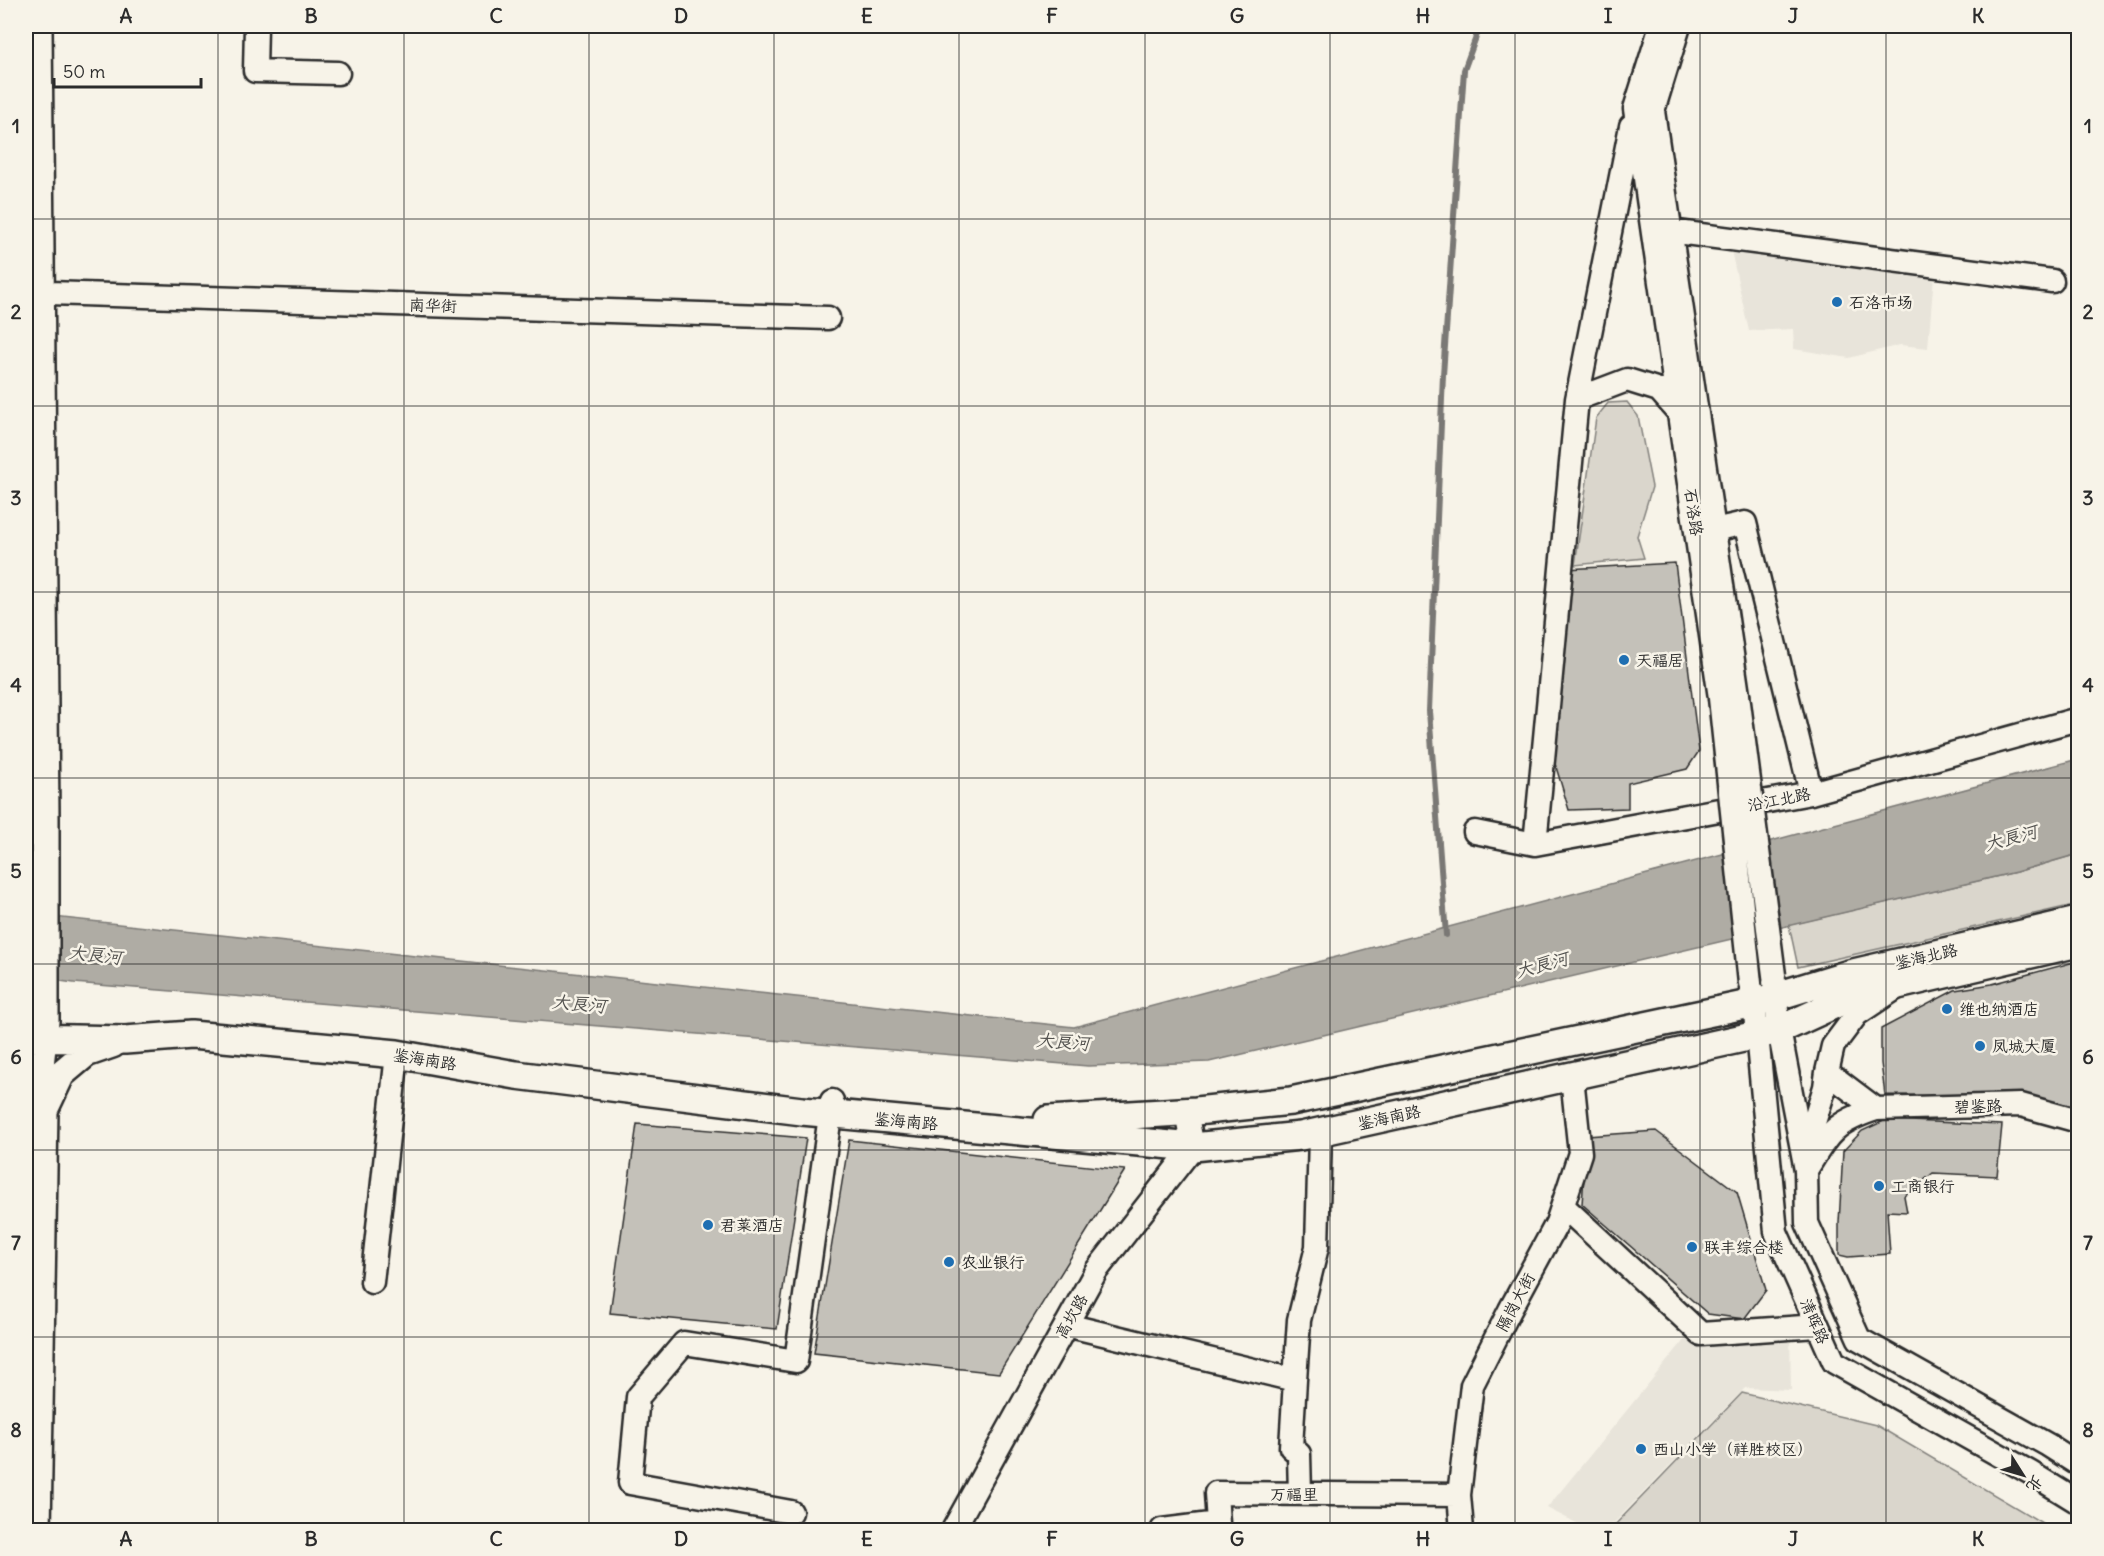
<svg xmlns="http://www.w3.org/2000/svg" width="2104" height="1556" font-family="Delius,'LXGW WenKai TC',sans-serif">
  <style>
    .built { fill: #e8e4da }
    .green { fill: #dad6cc; stroke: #82807c; stroke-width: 1.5 }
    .water { fill: #afaca4; stroke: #7a7874; stroke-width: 1.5 }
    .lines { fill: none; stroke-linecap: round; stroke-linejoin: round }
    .stream { stroke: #7a7874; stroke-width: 6 }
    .building { fill: #c4c1b9; stroke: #2b2b2b; stroke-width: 1.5 }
    .minor-casing { stroke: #2b2b2b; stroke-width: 27 }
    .major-casing { stroke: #2b2b2b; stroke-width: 32 }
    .minor { stroke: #f7f3e8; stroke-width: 22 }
    .major { stroke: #f7f3e8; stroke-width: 27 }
    .minor-bridge-casing { stroke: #2b2b2b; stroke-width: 27; stroke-linecap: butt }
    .minor-bridge { stroke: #f7f3e8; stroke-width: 22 }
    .grid { fill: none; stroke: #2b2b2b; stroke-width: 1.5; stroke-opacity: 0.55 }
    .poi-dot { fill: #1f6fb2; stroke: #f7f3e8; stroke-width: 2 }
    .labels { text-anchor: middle; stroke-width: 5; stroke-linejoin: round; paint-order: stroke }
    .poi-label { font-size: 16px; fill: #2b2b2b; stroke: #f7f3e8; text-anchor: start }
    .street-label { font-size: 16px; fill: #2b2b2b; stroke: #f7f3e8 }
    .water-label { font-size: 18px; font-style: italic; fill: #53524f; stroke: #f7f3e8 }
    .neatline { fill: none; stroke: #2b2b2b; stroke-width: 2 }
    .grid-label { font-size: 20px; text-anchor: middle; font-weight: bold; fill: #2b2b2b }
  </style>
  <rect width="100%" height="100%" fill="#f7f3e8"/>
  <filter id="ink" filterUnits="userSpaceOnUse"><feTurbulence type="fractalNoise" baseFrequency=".0167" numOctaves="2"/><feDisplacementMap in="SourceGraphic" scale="12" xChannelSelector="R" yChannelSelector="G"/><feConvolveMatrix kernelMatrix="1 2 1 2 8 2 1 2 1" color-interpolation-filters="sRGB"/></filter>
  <g filter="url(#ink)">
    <path class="built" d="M1730 246 1934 275 1928 348 1900 345 1849 358 1794 349 1793 329 1749 331Z
      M1790 1331 1791 1390 1745 1388 1607 1530H1590L1547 1508 1685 1339Z"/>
    <path class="green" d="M1627 402 1638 416 1652 487 1637 536 1644 558 1575 565 1596 418 1608 403Z
      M2078 854V904L1798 967 1789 925 2016 872Z
      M1742 1393 1876 1425 2054 1530H1610Z"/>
    <path class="water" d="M2078 759V854L2016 872 1209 1062 1088 1066 74 983 26 976V914L1074 1027Z"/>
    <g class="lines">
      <path class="stream" d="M1446 935 1429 711 1443 375 1464 70 1480 26"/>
    </g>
    <path class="building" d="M1675 563 1699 751 1687 769 1628 783V808L1569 810 1553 757 1566 569Z
      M2078 961V1107L2031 1097 1885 1095 1881 1063V1029L1955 990 1992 984Z
      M1886 1120 2002 1125 1997 1176 1933 1173 1904 1196 1907 1212 1887 1211 1890 1254 1848 1257 1839 1255V1223L1843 1151 1862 1131Z
      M637 1124 806 1138 777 1329 610 1313Z
      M1656 1131 1737 1192 1766 1290 1744 1319 1708 1314 1582 1204 1587 1136Z
      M849 1140 1125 1170 999 1373 814 1353Z"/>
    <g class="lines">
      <defs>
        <path id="minor" d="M256 26 255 71 338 73
          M1661 26 1635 109 1720 698
          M1679 26 1653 111 1738 695
          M1670 231 2052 281
          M39 290 49 293 828 318
          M1577 399 1631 126
          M1714 530 1745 523 1811 793
          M1475 832 1535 844 1811 793 2078 719
          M1535 844 1577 399 1627 380 1659 390 1681 415
          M1774 981 1779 1030 1806 1170 1807 1223 1859 1339 2048 1445 2078 1464
          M1751 988 1754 1003 1776 1232 1834 1362 2031 1473 2078 1502
          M1876 1109 1827 1072 1833 1046 1857 1014 1896 988
          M1804 1155 1825 1087 1827 1072
          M1806 1170C1829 1133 1833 1123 1876 1109L2021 1105 2078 1121
          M1563 1206 1701 1334 1817 1326
          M372 1282 397 1054
          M1066 1325 1295 1380 1291 1447 1299 1454 1300 1494
          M1295 1380 1299 1320 1317 1247 1320 1135
          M791 1512 630 1483 638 1397 684 1343 796 1361 832 1101
          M953 1530 1096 1271 1193 1147 1186 1112
          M1162 1530 1218 1523 1216 1493 1459 1495
          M1462 1530 1459 1495 1472 1385 1510 1310 1557 1223 1580 1153 1572 1077"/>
        <path id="major" d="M38 26 45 819V1021L39 1074 44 1110
          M26 1038 125 1040 191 1035 397 1054 516 1075 802 1111 1193 1147 1301 1136 1757 1035 1779 1030 1855 995 2078 943
          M1048 1120 1196 1111 1291 1101 1754 1003 1849 974 2078 921
          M37 1530 44 1110 61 1074 86 1053 112 1044"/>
      </defs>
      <use href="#minor" class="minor-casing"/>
      <use href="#major" class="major-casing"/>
      <use href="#minor" class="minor"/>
      <use href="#major" class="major"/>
      <defs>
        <path id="minor-bridge" d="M1738 695 1774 975
          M1720 698 1750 983"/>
      </defs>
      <use href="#minor-bridge" class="minor-bridge-casing"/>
      <use href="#minor-bridge" class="minor-bridge"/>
    </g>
  </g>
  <path class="grid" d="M218 26V1530M404 26V1530M589 26V1530M774 26V1530M959 26V1530M1145 26V1530M1330 26V1530M1515 26V1530M1700 26V1530M1886 26V1530M26 219H2078M26 406H2078M26 592H2078M26 778H2078M26 964H2078M26 1150H2078M26 1337H2078"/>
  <g class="poi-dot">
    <circle cx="1837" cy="302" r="6"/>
    <circle cx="1624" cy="660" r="6"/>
    <circle cx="1947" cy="1009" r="6"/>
    <circle cx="1980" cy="1046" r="6"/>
    <circle cx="1879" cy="1186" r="6"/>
    <circle cx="708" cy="1225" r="6"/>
    <circle cx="1692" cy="1247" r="6"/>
    <circle cx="949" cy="1262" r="6"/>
    <circle cx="1641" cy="1449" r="6"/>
  </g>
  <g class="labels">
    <g class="poi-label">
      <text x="1849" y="308">石洛市场</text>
      <text x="1636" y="666">天福居</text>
      <text x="1959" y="1015">维也纳酒店</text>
      <text x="1992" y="1052">凤城大厦</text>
      <text x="1891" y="1192">工商银行</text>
      <text x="720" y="1231">君莱酒店</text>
      <text x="1704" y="1253">联丰综合楼</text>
      <text x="961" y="1268">农业银行</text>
      <text x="1653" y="1455">西山小学（祥胜校区）</text>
    </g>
    <g class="street-label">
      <text transform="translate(433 305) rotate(2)" y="6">南华街</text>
      <text transform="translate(1694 512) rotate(82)" y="6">石洛路</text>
      <text transform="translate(1779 799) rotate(-11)" y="6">沿江北路</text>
      <text transform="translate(1926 956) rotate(-13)" y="6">鉴海北路</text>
      <text transform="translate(425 1059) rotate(9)" y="6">鉴海南路</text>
      <text transform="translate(1978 1106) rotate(-2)" y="6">碧鉴路</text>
      <text transform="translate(1389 1117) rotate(-12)" y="6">鉴海南路</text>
      <text transform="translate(906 1121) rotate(5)" y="6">鉴海南路</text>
      <text transform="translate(1515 1302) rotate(-62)" y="6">隔岗大街</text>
      <text transform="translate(1071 1316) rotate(-61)" y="6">高坎路</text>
      <text transform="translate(1815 1321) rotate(66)" y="6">清晖路</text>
      <text x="1294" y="1500">万福里</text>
    </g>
    <g class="water-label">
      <text transform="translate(2011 838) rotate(-15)" y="6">大良河</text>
      <text transform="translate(95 955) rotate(6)" y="6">大良河</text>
      <text transform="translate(1542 965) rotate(-15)" y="6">大良河</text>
      <text transform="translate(579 1004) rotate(5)" y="6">大良河</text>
      <text transform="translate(1063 1042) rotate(4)" y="6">大良河</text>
    </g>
  </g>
  <rect width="2104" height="1556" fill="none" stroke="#f7f3e8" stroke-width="66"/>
  <g transform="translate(2023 1475) rotate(127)" stroke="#f7f3e8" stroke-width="4.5" paint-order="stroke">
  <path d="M0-4.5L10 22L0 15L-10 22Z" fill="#2b2b2b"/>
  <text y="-9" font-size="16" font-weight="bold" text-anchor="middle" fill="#2b2b2b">北</text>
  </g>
  <path d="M54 78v9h147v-9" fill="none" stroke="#2b2b2b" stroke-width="3"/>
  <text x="63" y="78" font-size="18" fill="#2b2b2b" stroke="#f7f3e8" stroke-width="4.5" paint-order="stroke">50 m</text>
  <rect x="33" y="33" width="2038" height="1490" class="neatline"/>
  <g class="grid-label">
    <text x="126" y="23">A</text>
    <text x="311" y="23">B</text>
    <text x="496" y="23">C</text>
    <text x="681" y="23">D</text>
    <text x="867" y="23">E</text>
    <text x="1052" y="23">F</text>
    <text x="1237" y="23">G</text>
    <text x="1423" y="23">H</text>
    <text x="1608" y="23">I</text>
    <text x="1793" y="23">J</text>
    <text x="1978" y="23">K</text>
    <text x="16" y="133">1</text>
    <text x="2088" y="133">1</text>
    <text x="16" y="319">2</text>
    <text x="2088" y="319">2</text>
    <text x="16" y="505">3</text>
    <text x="2088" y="505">3</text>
    <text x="16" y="692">4</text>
    <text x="2088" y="692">4</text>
    <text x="16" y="878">5</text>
    <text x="2088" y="878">5</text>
    <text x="16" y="1064">6</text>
    <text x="2088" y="1064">6</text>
    <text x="16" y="1250">7</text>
    <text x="2088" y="1250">7</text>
    <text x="16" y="1437">8</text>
    <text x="2088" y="1437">8</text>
    <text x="126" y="1546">A</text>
    <text x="311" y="1546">B</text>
    <text x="496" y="1546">C</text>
    <text x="681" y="1546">D</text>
    <text x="867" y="1546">E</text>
    <text x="1052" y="1546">F</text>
    <text x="1237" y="1546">G</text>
    <text x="1423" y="1546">H</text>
    <text x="1608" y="1546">I</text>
    <text x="1793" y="1546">J</text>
    <text x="1978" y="1546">K</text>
  </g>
</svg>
